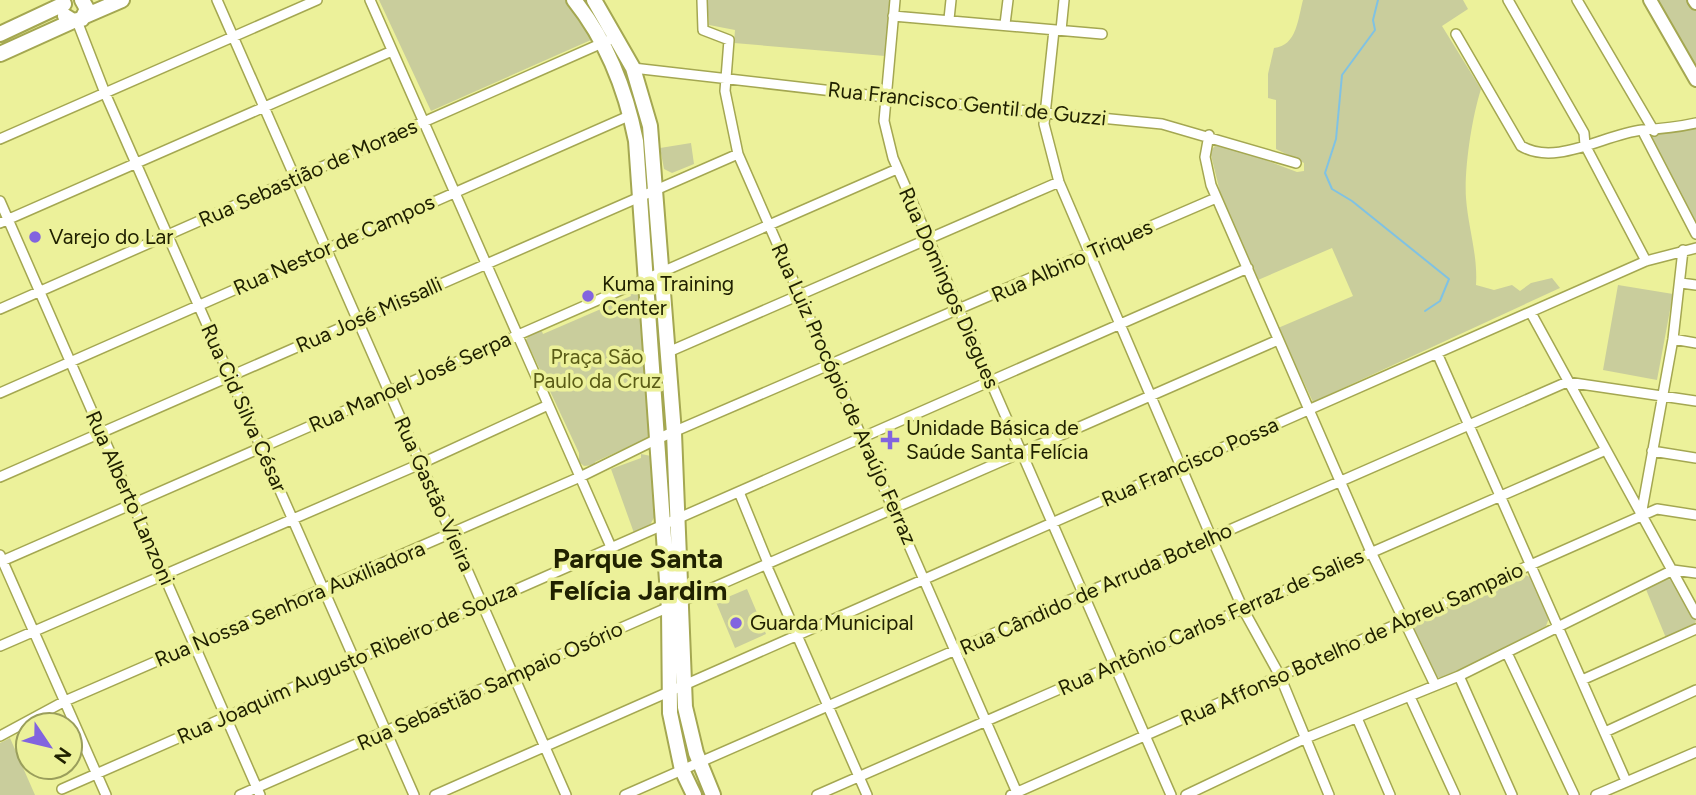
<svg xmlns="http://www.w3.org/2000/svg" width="1696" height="795" font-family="Figtree,sans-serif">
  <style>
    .green { fill: #c9cd9c }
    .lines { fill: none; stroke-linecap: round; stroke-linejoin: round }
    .stream { stroke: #80c2e3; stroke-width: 2 }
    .street-casing { stroke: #a4a751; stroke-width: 12 }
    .secondary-casing { stroke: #a4a751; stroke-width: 16 }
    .primary-casing { stroke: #a4a751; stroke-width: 18 }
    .street { stroke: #fff; stroke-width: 9 }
    .secondary { stroke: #fff; stroke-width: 12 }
    .primary { stroke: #fff; stroke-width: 14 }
    .poi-dot { fill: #8264df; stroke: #ecf19a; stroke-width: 2.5 }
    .labels { text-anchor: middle; stroke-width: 7; stroke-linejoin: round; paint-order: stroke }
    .street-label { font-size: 21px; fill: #202100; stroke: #ecf19a }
    .poi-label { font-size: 21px; fill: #202100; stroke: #ecf19a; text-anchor: start }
    .park-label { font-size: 21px; fill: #5a5c16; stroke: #ecf19a }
    .district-label { font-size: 28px; font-weight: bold; fill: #202100; stroke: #ecf19a }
  </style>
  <rect width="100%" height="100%" fill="#ecf19a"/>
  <path class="green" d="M379 0H567L592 36 591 40 431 111Z
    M707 0H890L885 56 734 43 735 30 709 25Z
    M1303 0H1463L1468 9 1442 26 1481 89C1472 117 1464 169 1466 198 1468 227 1478 255 1476 285L1494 290 1512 285 1520 291 1531 283 1552 278 1560 288 1313 402 1278 328 1353 296 1332 248 1258 280 1220 192 1210 151 1216 145 1224 144 1297 172 1304 171V163L1276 149V100L1268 98V74L1274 48C1297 46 1298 18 1303 0Z
    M1652 0H1690L1696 11V73Z
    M1696 127V225L1650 137 1654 133Z
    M691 143 694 164 672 173 664 169 660 148Z
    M1618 285 1673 294 1657 380 1603 370Z
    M635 288 640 289 650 435 643 443 639 442 595 462V465L584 466 579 462V453L526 340 530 334 541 329 543 334 631 296 629 290Z
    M641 454 651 456 656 514 650 525 634 533 611 469 641 458Z
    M1523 574 1530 577 1549 618 1546 626 1445 678 1434 677 1409 624Z
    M1664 578 1676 581 1696 619 1695 625 1666 638 1645 587Z
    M747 589 766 634 735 648 716 602Z
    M10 738 35 795H0V743Z"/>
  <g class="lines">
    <path class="stream" d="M1378 0 1373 20 1375 30 1342 75 1336 139 1325 173 1332 189 1352 201 1449 279 1440 301 1425 311"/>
    <defs>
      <path id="street" d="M217 0 566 795
        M370 0 611 547
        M702 0 703 30 729 40 725 91 738 154 1018 795
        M895 0 884 121 893 158 1171 795
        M1508 0 1584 133 1585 145 1646 261
        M1577 0 1654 131
        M893 16 1102 34
        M949 19 951 0
        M77 21 105 93 414 795
        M1005 24 1008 0
        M1054 30 1044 124 1059 182 1212 539 1243 609 1280 676 1329 795
        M1061 30 1064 0
        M1456 34 1521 146C1556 167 1605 134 1642 130 1660 129 1678 127 1696 123
        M633 68 885 97 1162 124 1296 163
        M1642 130 1696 234
        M1209 135 1205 157 1211 185 1371 552 1435 685
        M0 139 317 0
        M0 201 260 795
        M0 223 392 51
        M1681 283 1696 285
        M0 309 616 37
        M1531 313 1696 614
        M1673 339 1696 343
        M666 353 1059 182
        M1437 353 1626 781
        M0 393 631 115
        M1652 451 1696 458
        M0 477 738 154
        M739 492 768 563V569L867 795
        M1642 510 1673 339 1683 250
        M0 555 106 795
        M0 562 897 169
        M0 646 420 464 546 406
        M1507 653 1574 795
        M1459 676 1512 795
        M1582 680 1696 629
        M1410 697 1455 795
        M1357 718 1390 795
        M1605 732 1696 690
        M0 736 65 701 580 477 657 439 1216 198
        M62 789 1248 268
        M240 795 1278 340
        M435 795 1646 261 1696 248
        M625 795 1567 382 1696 401
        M817 795 1606 450
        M1011 795 1657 509 1696 515
        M1186 795 1306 738 1459 676 1673 570 1696 573
        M1596 795 1696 752"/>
      <path id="secondary" d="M1650 0 1696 80
        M1694 0 1696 3"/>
      <path id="primary" d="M574 0C606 40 626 91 636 141L669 609 670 713 682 770 694 795
        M594 0 633 68 650 126 674 433 685 707 696 753 713 795
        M65 16 73 21 82 19 87 9 82 0
        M85 16 122 0
        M0 34 64 4
        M0 54 73 21"/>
    </defs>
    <use href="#street" class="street-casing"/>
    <use href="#secondary" class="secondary-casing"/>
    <use href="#primary" class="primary-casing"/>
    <use href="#street" class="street"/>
    <use href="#secondary" class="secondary"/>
    <use href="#primary" class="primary"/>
  </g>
  <g class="poi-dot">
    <circle cx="35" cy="237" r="7"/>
    <circle cx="588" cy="296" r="7"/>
    <path d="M886.5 429.5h7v7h7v7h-7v7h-7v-7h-7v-7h7z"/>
    <circle cx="736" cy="623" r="7"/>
  </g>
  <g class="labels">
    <g class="street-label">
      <text transform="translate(967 104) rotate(6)" y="7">Rua Francisco Gentil de Guzzi</text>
      <text transform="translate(308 173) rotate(-24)" y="7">Rua Sebastião de Moraes</text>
      <text transform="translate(334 245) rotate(-24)" y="7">Rua Nestor de Campos</text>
      <text transform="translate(1072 261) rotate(-24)" y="7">Rua Albino Triques</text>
      <text transform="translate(949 288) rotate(66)" y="7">Rua Domingos Diegues</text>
      <text transform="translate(369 315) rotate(-24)" y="7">Rua José Missalli</text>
      <text transform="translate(410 382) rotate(-24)" y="7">Rua Manoel José Serpa</text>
      <text transform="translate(844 394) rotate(66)" y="7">Rua Luiz Procópio de Araújo Ferraz</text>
      <text transform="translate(244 408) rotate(66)" y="7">Rua Cid Silva César</text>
      <text transform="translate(1190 462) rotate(-24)" y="7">Rua Francisco Possa</text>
      <text transform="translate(434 494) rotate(66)" y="7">Rua Gastão Vieira</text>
      <text transform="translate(130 498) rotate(66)" y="7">Rua Alberto Lanzoni</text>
      <text transform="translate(1096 589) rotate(-24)" y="7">Rua Cândido de Arruda Botelho</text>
      <text transform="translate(290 604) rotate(-23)" y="7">Rua Nossa Senhora Auxiliadora</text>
      <text transform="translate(1211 622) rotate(-24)" y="7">Rua Antônio Carlos Ferraz de Salies</text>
      <text transform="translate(1352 644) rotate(-24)" y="7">Rua Affonso Botelho de Abreu Sampaio</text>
      <text transform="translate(347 663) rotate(-24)" y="7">Rua Joaquim Augusto Ribeiro de Souza</text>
      <text transform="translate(490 686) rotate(-24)" y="7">Rua Sebastião Sampaio Osório</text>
    </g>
    <g class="poi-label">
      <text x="49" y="244">Varejo do Lar</text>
      <text x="602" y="291">Kuma Training<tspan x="602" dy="24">Center</tspan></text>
      <text x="906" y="435">Unidade Básica de<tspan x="906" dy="24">Saúde Santa Felícia</tspan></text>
      <text x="750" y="630">Guarda Municipal</text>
    </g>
    <g class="park-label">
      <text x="597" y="364">Praça São<tspan x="597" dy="24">Paulo da Cruz</tspan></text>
    </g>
    <g class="district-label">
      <text x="638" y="568">Parque Santa<tspan x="638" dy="32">Felícia Jardim</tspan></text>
    </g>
  </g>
  <g transform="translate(49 746) rotate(125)"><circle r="33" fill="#ecf19a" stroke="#9a9e5c" stroke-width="2"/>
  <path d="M0-5L12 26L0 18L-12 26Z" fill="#8264df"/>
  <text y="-10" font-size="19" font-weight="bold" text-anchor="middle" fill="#202100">N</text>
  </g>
</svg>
